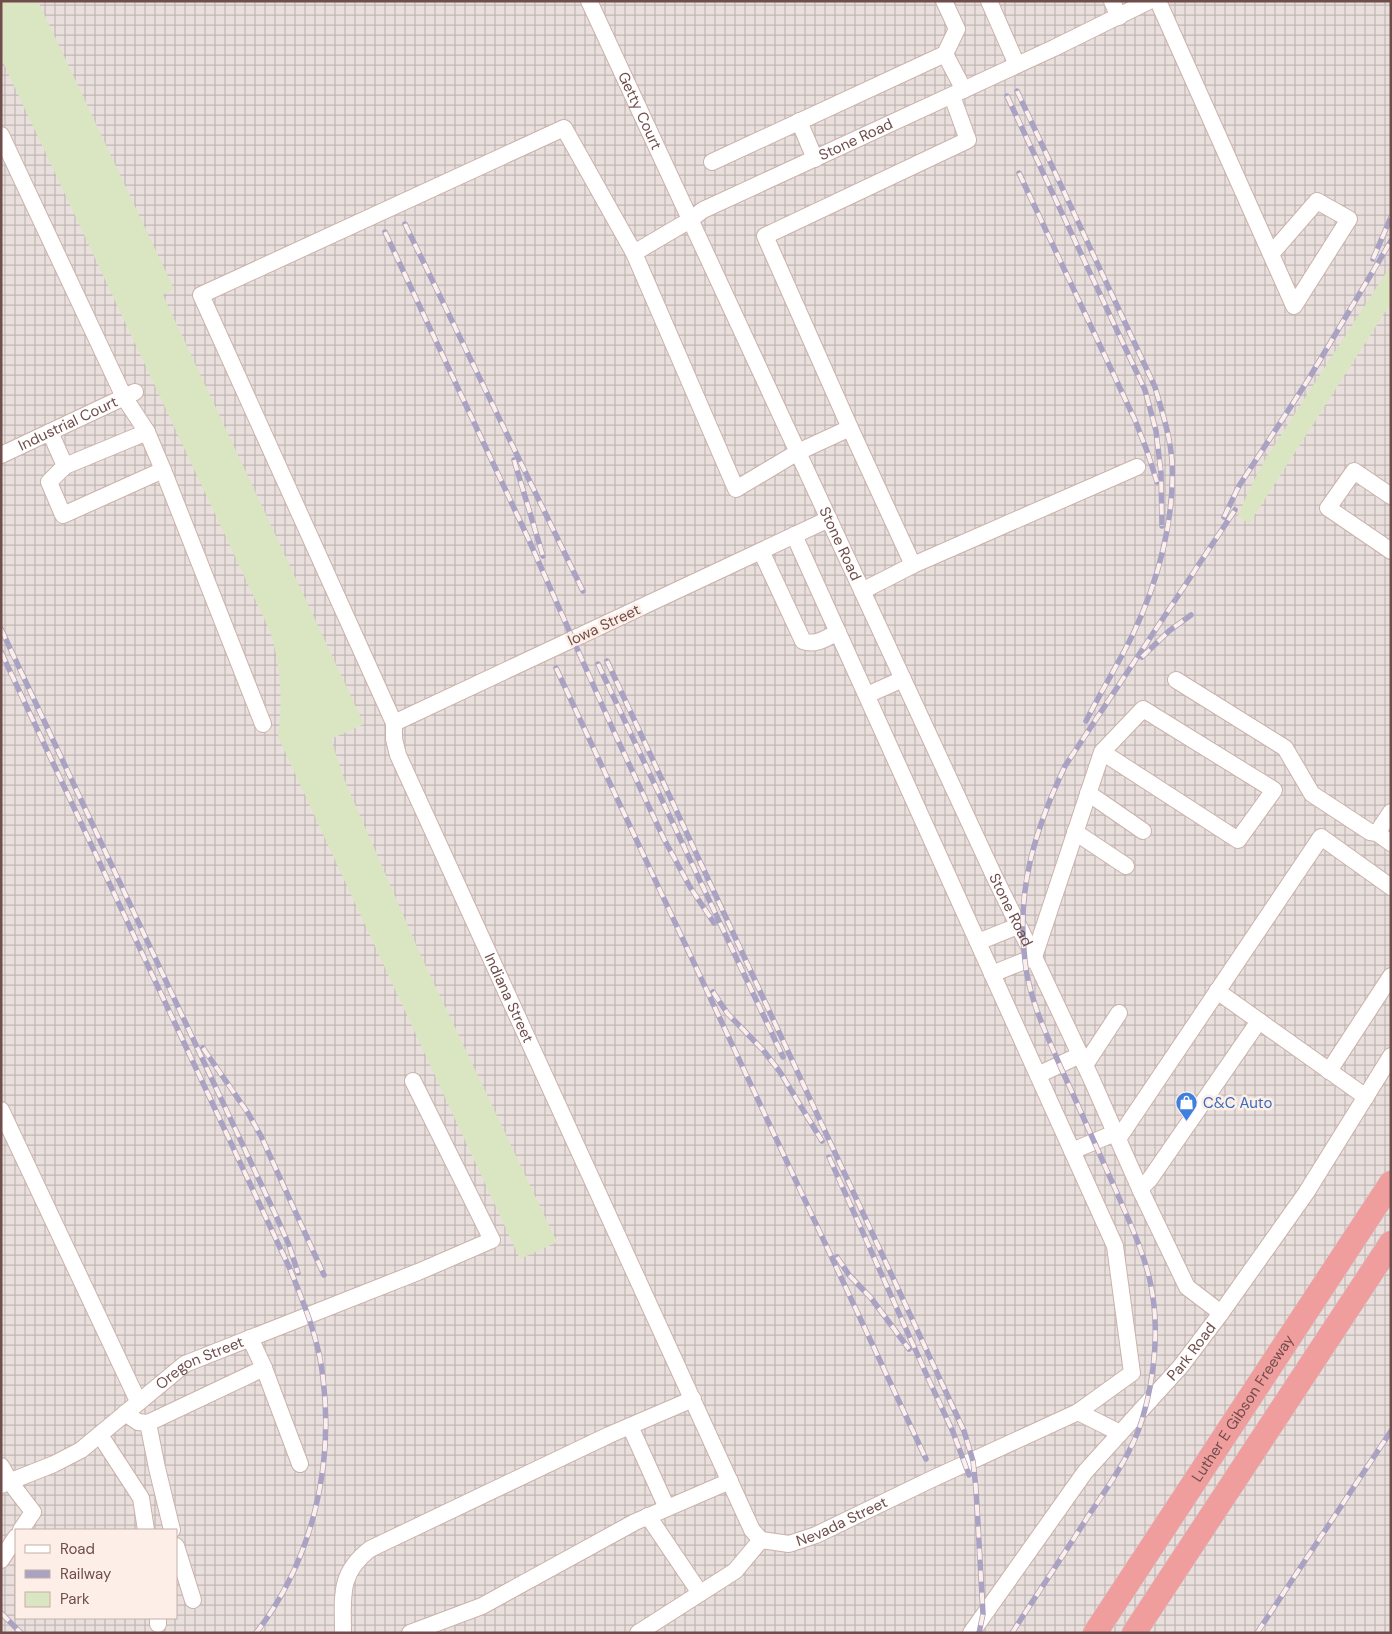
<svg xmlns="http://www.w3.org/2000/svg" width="1392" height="1634" font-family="'DM Sans',sans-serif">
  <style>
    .industrial { fill: url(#industrial-grid); fill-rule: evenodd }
    .green { fill: #dae6c2 }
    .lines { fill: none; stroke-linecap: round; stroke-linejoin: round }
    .minor-casing { stroke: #ccb2ac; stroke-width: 18 }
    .highway-casing { stroke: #d4cac9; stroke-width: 25 }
    .minor { stroke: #fff; stroke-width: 16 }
    .highway { stroke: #f09d9e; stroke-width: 24 }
    .rail-casing { stroke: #aaa2c2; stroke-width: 5.5 }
    .rail { stroke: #fdefe7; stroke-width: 4; stroke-dasharray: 11; stroke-linecap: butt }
    .labels { text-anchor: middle; stroke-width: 5; stroke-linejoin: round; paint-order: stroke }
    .street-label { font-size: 15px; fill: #6f4d4a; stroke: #fdefe7 }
    .shop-label { font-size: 15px; fill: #366cbe; stroke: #fdefe7; text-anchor: start }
  </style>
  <defs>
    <pattern id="industrial-grid" width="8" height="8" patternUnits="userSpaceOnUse" patternTransform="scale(1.25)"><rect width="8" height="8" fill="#e9dfdc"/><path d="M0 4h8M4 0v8" fill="none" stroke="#c1b7b4"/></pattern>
  </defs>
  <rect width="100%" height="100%" fill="#faeae2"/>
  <path class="industrial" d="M1 1H1391V1633H1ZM16 1530H176V1618H16Z"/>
  <path class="green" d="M1 1H38L174 289 163 295 364 724 331 739 344 779 421 956 557 1242 520 1259 278 737C283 700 281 667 270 631L1 58Z
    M1391 265V303L1249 524 1238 516 1249 490 1265 460Z"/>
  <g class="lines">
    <defs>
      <g id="minor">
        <path id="s1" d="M589 1 995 878 1034 957 1091 1078 1140 1189 1187 1287 1221 1313"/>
        <path d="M944 1 957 29 945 54"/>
        <path d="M989 1 1017 65"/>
        <path d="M1112 1 1119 17"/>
        <path d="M1158 1 1294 306 1349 219 1317 201 1271 254"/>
        <path d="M952 96 968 140 765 236 850 428 913 565 1137 467"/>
        <path d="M799 121 815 159"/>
        <path d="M1 135 124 397 147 432 65 466 50 432"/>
        <path d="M712 162 945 54 964 90"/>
        <path d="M634 253 736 489 798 452 850 428"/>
        <path id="s2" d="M1 455 135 392"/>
        <path d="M65 466 49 482 63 515 163 470 147 432"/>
        <path d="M163 470 263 724"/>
        <path d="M1391 496 1354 471 1328 508 1391 551"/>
        <path id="s3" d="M829 519 394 723V739L398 755 752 1530 761 1540 789 1544 816 1535 932 1479 1078 1412 1120 1433"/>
        <path d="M794 535 1115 1246 1132 1373 1078 1412"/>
        <path d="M761 551 803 641C816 646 826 638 838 632"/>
        <path d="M862 591 913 565"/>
        <path d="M1176 680 1285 748 1312 794 1370 832 1377 833"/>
        <path d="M867 695 903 679"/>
        <path id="s4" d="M394 723 201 295 564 128 634 253 690 220 703 210 1054 48 1149 1"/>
        <path d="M1088 793 1143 831"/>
        <path d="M1391 812 1377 833 1391 843"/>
        <path d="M1075 832 1126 866"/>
        <path d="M978 942 1018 926"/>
        <path d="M992 974 1034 957 1102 752 1143 709 1274 790 1238 840 1102 752"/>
        <path d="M1217 991 1366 1097"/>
        <path d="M1085 1065 1119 1013"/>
        <path d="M1329 1071 1391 976"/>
        <path d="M1038 1075 1080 1055"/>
        <path d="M1 1110 138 1401"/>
        <path d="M1118 1139 1321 837 1391 887"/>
        <path d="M1072 1151 1115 1133"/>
        <path d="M1140 1189 1150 1179 1259 1021"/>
        <path d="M250 1338 264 1368"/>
        <path d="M125 1413 138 1422 148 1423 264 1368 300 1464"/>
        <path d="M148 1423 157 1468 172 1530"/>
        <path d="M630 1426 667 1508"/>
        <path d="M100 1435 141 1498 146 1530"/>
        <path d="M1 1466 10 1482 33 1512 21 1530"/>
        <path id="s5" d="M1 1485 54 1464 81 1450 185 1364 418 1272 492 1240 413 1081"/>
        <path d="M648 1516 700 1593"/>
        <path d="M176 1546 193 1600"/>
        <path d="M1 1560 16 1537"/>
        <path d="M158 1618V1624"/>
        <path d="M343 1633C343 1596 338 1574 370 1549L609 1435 693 1399"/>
        <path d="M410 1633 482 1606 635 1522 730 1481"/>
        <path d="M638 1633 735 1571 761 1540"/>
        <path id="s6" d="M971 1633 1085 1472 1181 1366 1221 1313 1306 1193 1391 1056"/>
      </g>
      <g id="highway">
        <path id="s7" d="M1095 1633 1391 1183"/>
        <path d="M1134 1633 1391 1243"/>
      </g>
    </defs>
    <use href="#minor" class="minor-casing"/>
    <use href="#highway" class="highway-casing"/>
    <use href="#minor" class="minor"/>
    <use href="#highway" class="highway"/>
    <defs>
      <path id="rail" d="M1017 91 1155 387C1162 412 1170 435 1172 461 1175 519 1158 582 1133 634 1119 663 1101 691 1086 721
        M1007 96 1145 390 1156 431 1161 473 1162 526
        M1019 173 1135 420 1147 451 1157 482
        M405 224 583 591
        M385 232 528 538 615 734 664 839 690 887 714 923
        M1373 259 1391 217
        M514 460 543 556
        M1224 517 1239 486 1308 380 1391 241
        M1 629 277 1218 289 1245 298 1273
        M1 652 290 1269C304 1304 319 1340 323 1378 334 1467 312 1561 256 1633
        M1142 657 1169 631 1191 615
        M607 661 964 1431 973 1461 976 1489 983 1614 979 1633
        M598 664 783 1057
        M556 668 926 1459
        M713 992 728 1014 763 1050 780 1072 822 1141
        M203 1048 248 1113 261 1136 324 1275
        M829 1157 928 1378 953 1432 969 1475
        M837 1257 849 1275 871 1298 909 1349
        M1 1613 21 1633
        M1012 1633C1038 1593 1064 1554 1089 1515 1109 1485 1131 1455 1142 1420 1155 1377 1160 1325 1150 1281 1143 1250 1129 1221 1117 1193 1098 1151 1080 1109 1061 1068 1046 1033 1029 999 1025 961 1016 889 1035 830 1065 766L1235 510
        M1257 1633 1391 1431"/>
    </defs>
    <use href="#rail" class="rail-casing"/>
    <use href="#rail" class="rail"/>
  </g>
  <defs>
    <symbol id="shop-pin" viewBox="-11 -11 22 30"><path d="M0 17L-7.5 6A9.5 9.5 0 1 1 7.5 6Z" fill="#3f7fe0" stroke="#fdefe7"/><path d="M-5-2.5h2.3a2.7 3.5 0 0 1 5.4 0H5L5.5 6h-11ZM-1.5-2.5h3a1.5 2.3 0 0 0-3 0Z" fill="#fff"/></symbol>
  </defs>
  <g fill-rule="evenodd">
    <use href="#shop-pin" x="1174" y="1090" width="25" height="34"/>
  </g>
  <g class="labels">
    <g class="street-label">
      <text dy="5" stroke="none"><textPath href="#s1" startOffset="121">Getty Court</textPath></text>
      <text dy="5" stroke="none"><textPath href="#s4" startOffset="1262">Stone Road</textPath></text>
      <text dy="5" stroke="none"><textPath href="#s2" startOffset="74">Industrial Court</textPath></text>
      <text dy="5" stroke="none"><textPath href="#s1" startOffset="598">Stone Road</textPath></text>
      <text transform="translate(604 625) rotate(-25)" y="5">Iowa Street</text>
      <text dy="5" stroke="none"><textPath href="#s1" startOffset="1002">Stone Road</textPath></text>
      <text dy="5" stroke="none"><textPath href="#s3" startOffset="780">Indiana Street</textPath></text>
      <text dy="5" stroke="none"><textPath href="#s6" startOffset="358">Park Road</textPath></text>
      <text dy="5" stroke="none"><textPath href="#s5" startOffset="236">Oregon Street</textPath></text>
      <text dy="5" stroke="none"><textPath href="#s7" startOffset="269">Luther E Gibson Freeway</textPath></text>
      <text dy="5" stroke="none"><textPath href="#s3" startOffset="1464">Nevada Street</textPath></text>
    </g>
    <g class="shop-label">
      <text x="1203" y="1108">C&amp;C Auto</text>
    </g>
  </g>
  <rect width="1392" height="1634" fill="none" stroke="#6f4d4a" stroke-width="5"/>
  <rect x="15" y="1529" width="162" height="90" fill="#fdefe7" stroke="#c4aea8"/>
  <rect x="25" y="1545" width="25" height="8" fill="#ffffff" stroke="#c4aea8"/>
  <text x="60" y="1554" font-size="15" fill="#6f4d4a">Road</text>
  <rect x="25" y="1570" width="25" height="8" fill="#aaa2c2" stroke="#c4aea8"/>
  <text x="60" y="1579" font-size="15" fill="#6f4d4a">Railway</text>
  <rect x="25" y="1592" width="25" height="15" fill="#dae6c2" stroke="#c4aea8"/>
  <text x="60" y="1604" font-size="15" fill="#6f4d4a">Park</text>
</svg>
